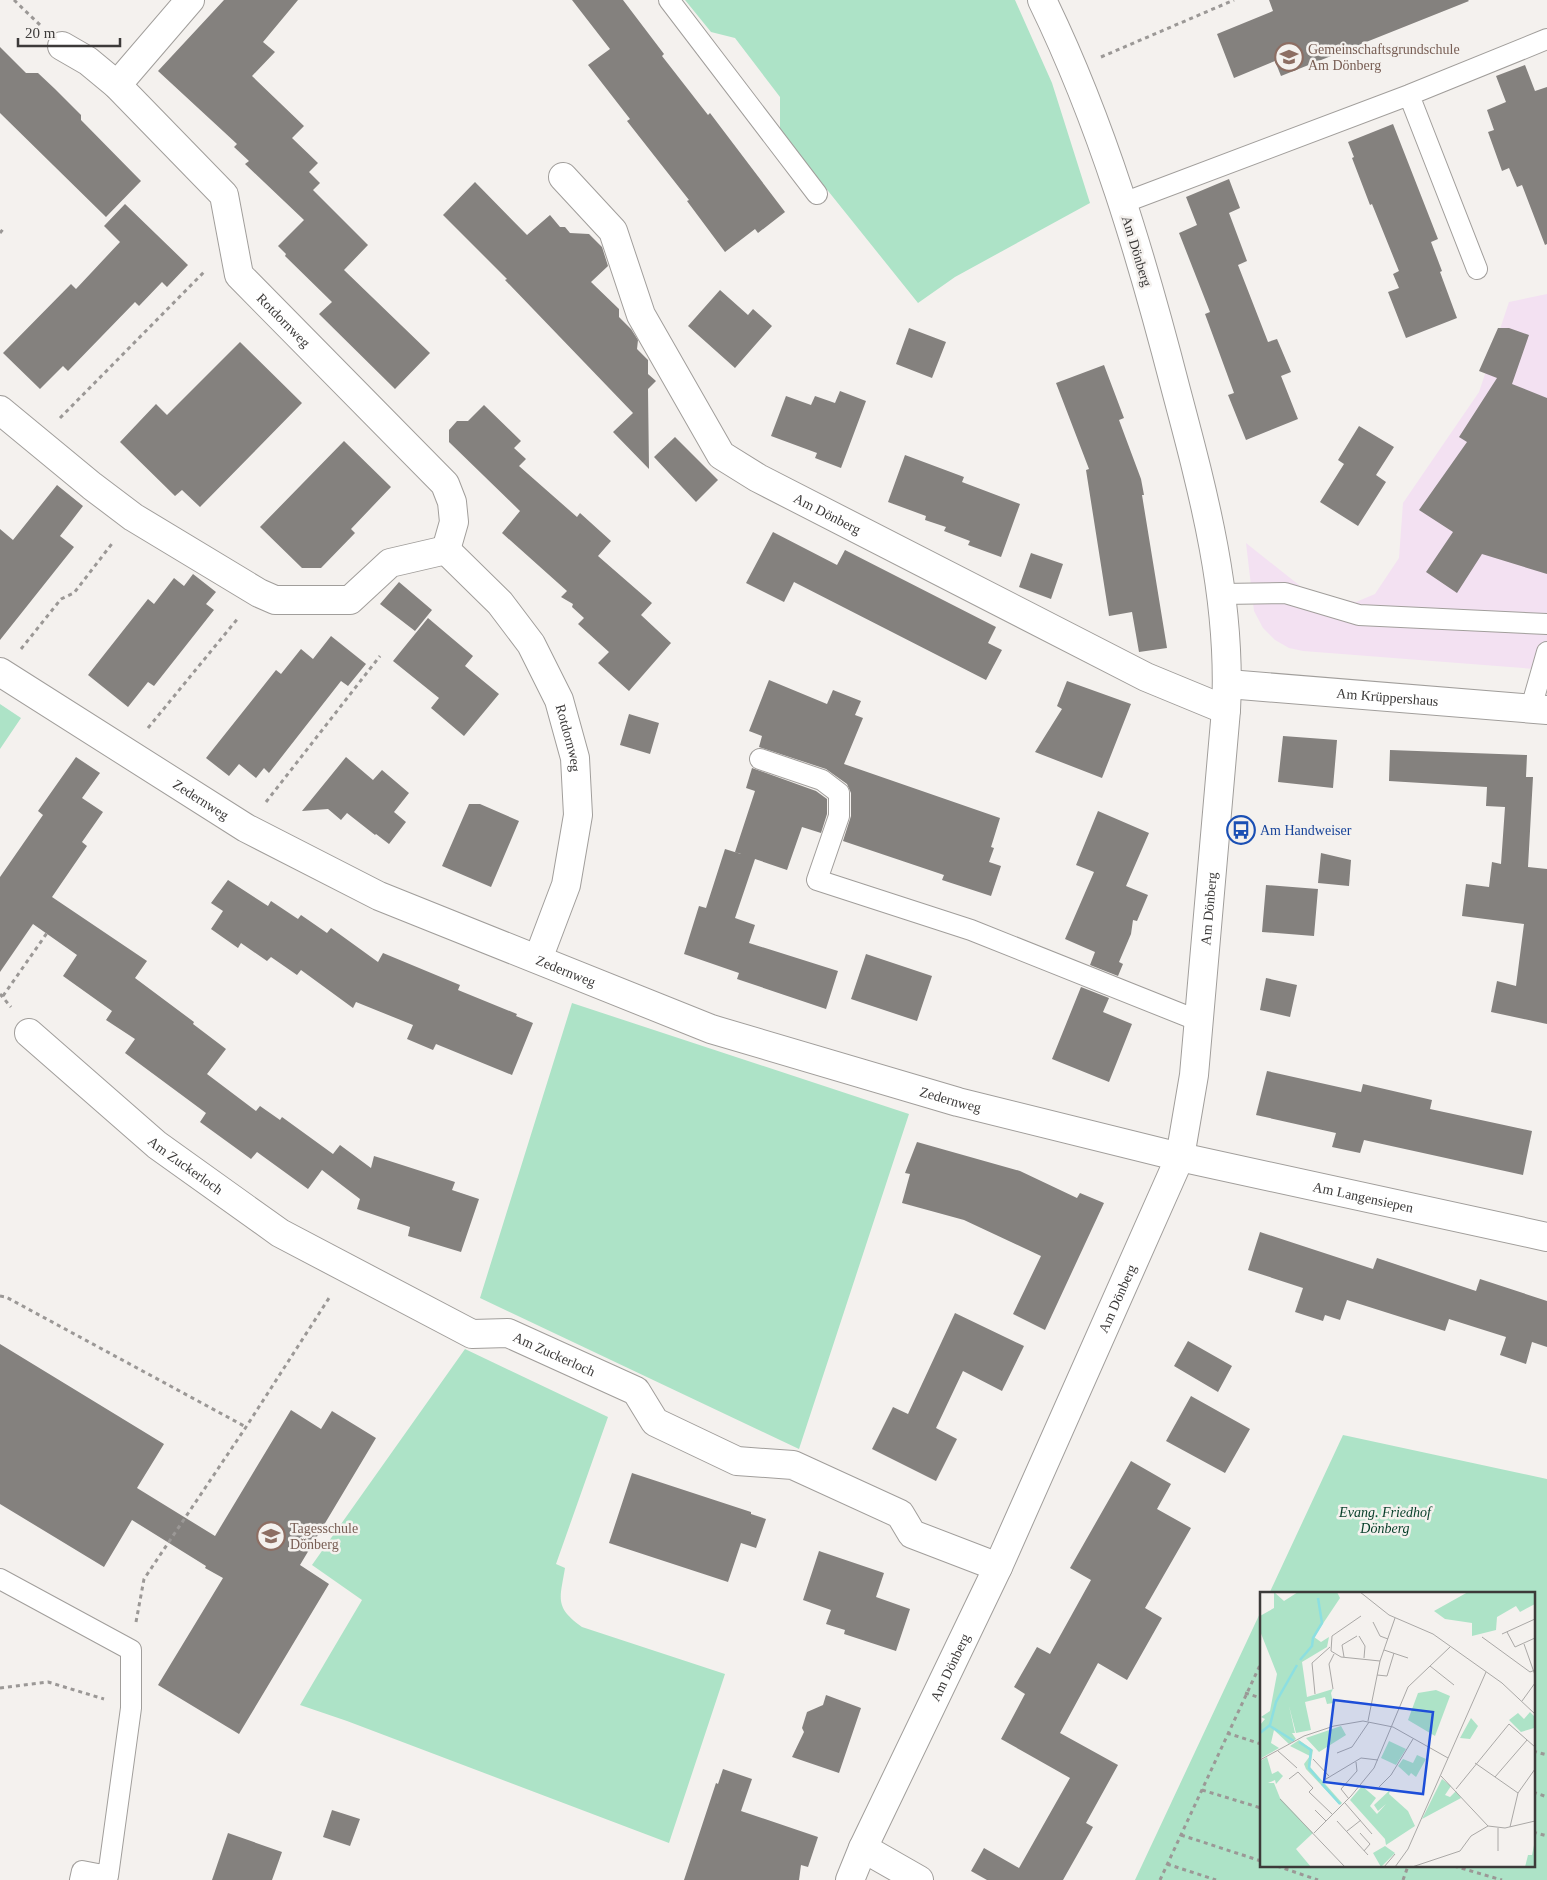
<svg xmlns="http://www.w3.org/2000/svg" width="1547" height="1880" font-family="Georgia,serif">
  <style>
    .commercial { fill: #f3e1f2 }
    .green { fill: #ade3c7 }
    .building { fill: #84817e }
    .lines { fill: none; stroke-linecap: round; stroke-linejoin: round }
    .lane-casing { stroke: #a19e9b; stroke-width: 22 }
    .street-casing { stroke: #a19e9b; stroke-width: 30 }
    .path { stroke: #9b9896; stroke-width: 3; stroke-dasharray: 4 4; stroke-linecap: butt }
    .lane { stroke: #fff; stroke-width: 20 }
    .street { stroke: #fff; stroke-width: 28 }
    .labels { text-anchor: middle; stroke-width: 5; stroke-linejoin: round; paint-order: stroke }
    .education-label { font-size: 14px; fill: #785e54; stroke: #f4f1ee; text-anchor: start }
    .street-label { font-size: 14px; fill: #3c3a39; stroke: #f4f1ee }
    .transit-label { font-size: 14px; fill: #164399; stroke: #f4f1ee; text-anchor: start }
    .park-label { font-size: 14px; font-style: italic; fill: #053d28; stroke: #f4f1ee }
    .inset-river { fill: none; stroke: #8cdfe1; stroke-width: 2.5 }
    .inset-road { fill: none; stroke: #aaa8a6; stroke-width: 1 }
    .view { fill: #1d4ed8; fill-opacity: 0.15; stroke: #1d4ed8; stroke-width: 2.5 }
    .inset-edge { fill: none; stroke: #3c3a39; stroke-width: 2.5 }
  </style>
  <rect width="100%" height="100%" fill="#f4f1ee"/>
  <path class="commercial" d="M1547 294V670L1303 651 1289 648 1275 640 1263 628 1254 611 1246 543 1309 593 1356 602 1375 594 1399 558 1403 503 1479 392 1509 302Z"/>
  <path class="green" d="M685 0H1015L1052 83 1090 203 955 277 918 303 780 131V97L735 38 711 32Z
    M0 704 21 718 0 749Z
    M572 1003 909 1114 799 1449 480 1298Z
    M465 1349 608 1417 556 1564 565 1568C560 1599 554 1607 582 1627L725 1674 669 1843 347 1721 300 1705 362 1600 312 1565Z
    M1343 1435 1547 1479V1880H1135L1261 1611V1866H1533V1594H1269Z"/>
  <path class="building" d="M224 0H298L263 42 275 52 252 76 304 126 292 138 318 163 309 172 320 183 313 190 368 245 344 270 430 353 395 389 319 314 332 302 285 256 286 254 278 246 304 220 245 164 249 161 234 147 237 144 158 71Z
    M572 0H623L664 54 662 56 708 115 710 113 785 212 758 233 755 229 725 252 687 201 689 200 627 121 630 119 588 65 610 49Z
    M1269 0H1468L1469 1 1281 76 1275 61 1234 78 1217 34 1273 11Z
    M0 47 26 73H38L55 89 81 115V120L141 181 106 217 0 113Z
    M1525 65 1535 91 1547 87V244L1545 245 1522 185 1517 187 1509 168 1502 171 1488 132 1494 130 1487 110 1506 102 1496 76Z
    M1393 124 1438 239 1431 242 1442 271 1440 272 1457 318 1406 338 1388 292 1399 288 1393 274 1399 271 1372 204 1370 205 1352 158 1354 157 1348 142Z
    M1229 179 1240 208 1229 213 1247 261 1238 265 1268 342 1277 339 1291 372 1281 376 1298 419 1246 440 1228 395 1234 393 1205 314 1210 312 1179 233 1197 225 1186 197Z
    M475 182 527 235 550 215 560 227H565L570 233 589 234 602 247 608 266 591 282 619 309V317L631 329 638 340 637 349 648 360V374L656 381 648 389 649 469 613 432 633 413 505 280 507 279 443 215Z
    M125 204 188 265 167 287 162 282 139 306 135 302 68 371 63 366 40 389 3 353 71 284 76 289 120 242 104 226Z
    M720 290 748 315 753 309 772 326 735 368 688 326Z
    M909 328 946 342 932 378 896 364Z
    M1498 328H1509L1529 335 1512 384 1547 398V574L1482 554 1457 593 1426 572 1453 532 1419 510 1467 442 1459 437 1497 378 1479 371Z
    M240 342 302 403 200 507 182 490 175 496 120 442 156 404 167 415Z
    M1104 365 1124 418 1119 420 1141 479 1144 495H1142L1167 648 1139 652 1132 612 1109 616 1086 470 1089 469 1056 383Z
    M840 391 866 401 841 468 815 458 817 453 771 436 786 396 811 405 815 396 835 403Z
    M484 405 521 441 514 448 526 459 519 466 577 517 580 513 611 541 598 556 652 603 641 615 671 643 629 691 598 663 609 652 578 624 584 618 572 607 573 604 561 597 567 591 502 533 520 511 449 442V430L457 421H468Z
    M1359 426 1394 447 1376 475 1386 482 1358 526 1320 502 1344 464 1338 460Z
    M675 437 718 480 696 502 654 457Z
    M344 441 391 487 351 529 355 533 321 568H302L260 527Z
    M905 455 964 477 962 482 1020 504 1001 557 968 545 970 541 944 531 946 527 925 520 926 516 888 502Z
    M57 485 83 506 60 536 74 547 0 640V529L13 540Z
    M773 532 837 565 845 550 996 627 988 643 1002 650 986 680 794 582 784 602 746 583Z
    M1031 553 1063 564 1051 599 1019 587Z
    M193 574 216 592 206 604 214 610 154 686 148 682 128 707 88 675 148 599 154 604 174 578 184 586Z
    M399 582 432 610 415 631 380 604Z
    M428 618 473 656 465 666 499 694 464 736 431 708 439 698 393 661Z
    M331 636 366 664 348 686 341 681 269 773 264 768 256 778 239 764 229 776 206 758 276 670 281 674 301 649 313 659Z
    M769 680 827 704 833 690 861 701 855 715 863 718 844 764 1000 818 991 847 994 848 989 862 1001 866 991 896 942 880 944 875 843 841 851 816V793L847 784 826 769 759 747 762 736 749 731Z
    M1067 681 1131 704 1102 778 1035 752 1062 709 1057 706Z
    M629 714 659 723 650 754 620 745Z
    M1283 736 1337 740 1333 788 1278 782Z
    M1390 750 1527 755 1526 777H1533L1528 867 1547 869V1024L1491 1012 1497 981 1516 986 1524 924 1462 916 1466 884 1489 887 1492 862 1501 864 1505 807 1486 806 1487 787 1389 781Z
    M76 757 100 773 82 798 103 812 82 842 87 846 52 897 147 961 135 978 194 1022 193 1024 226 1049 207 1074 256 1111 260 1106 280 1120 282 1117 333 1154 340 1145 371 1168 374 1156 455 1182 452 1190 479 1199 461 1252 408 1236 410 1227 357 1209 360 1199 322 1170 308 1189 257 1152 251 1159 200 1122 206 1113 125 1053 135 1039 106 1020 112 1011 63 976 77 955 33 924 0 972V877L43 815 38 811Z
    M346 757 373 780 382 770 409 793 394 812 406 822 389 844 376 834 375 835 347 813 341 820 328 809 302 811Z
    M752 768 816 791 827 799V814L821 833 802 827 787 870 755 859 735 918 755 925 749 943 838 971 826 1009 737 979 739 973 684 954 699 906 706 908 725 849 741 854 735 852 755 791 746 788Z
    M469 804H480L519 821 491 887 442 866Z
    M1098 811 1149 833 1126 886 1148 895 1137 921 1133 920 1131 934 1119 962 1123 964 1118 976 1090 965 1095 952 1065 939 1094 872 1076 865Z
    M1321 853 1351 860 1349 886 1318 883Z
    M228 880 268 906 271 901 298 919 301 915 327 933 331 928 378 962 383 953 460 985 458 990 517 1014 516 1016 533 1023 512 1075 436 1044 433 1050 407 1039 413 1025 356 1002 353 1008 301 970 297 975 271 957 267 961 241 943 238 948 211 929 223 911 211 903Z
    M1266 885 1318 889 1314 936 1262 932Z
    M866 954 932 976 917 1021 851 999Z
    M1266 978 1297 985 1290 1017 1260 1010Z
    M1081 987 1109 998 1103 1012 1132 1024 1109 1082 1052 1059Z
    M1267 1071 1361 1092 1363 1084 1432 1100 1430 1109 1532 1131 1523 1175 1364 1140 1360 1153 1332 1147 1336 1133 1256 1115Z
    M917 1142 1020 1171 1077 1198 1080 1193 1104 1203 1045 1330 1013 1314 1041 1256 964 1220 902 1203 910 1174 905 1173Z
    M1260 1232 1373 1269 1377 1258 1476 1291 1480 1279 1547 1301V1347L1532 1342 1526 1364 1500 1355 1506 1337 1449 1319 1445 1331 1347 1300 1340 1320 1325 1315 1323 1321 1295 1312 1303 1288 1248 1270Z
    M955 1313 1024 1346 1002 1391 963 1371 936 1428 957 1439 936 1481 872 1449 893 1407 908 1414Z
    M1188 1341 1232 1366 1218 1392 1174 1366Z
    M0 1344 164 1444 137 1488 215 1536 291 1410 321 1429 332 1411 376 1438 300 1565 329 1584 239 1734 158 1685 223 1578 205 1568 206 1566 132 1520 104 1567 0 1504Z
    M1191 1396 1250 1429 1225 1473 1166 1441Z
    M1131 1461 1171 1484 1157 1509 1191 1528 1145 1608 1162 1618 1127 1680 1098 1663 1060 1733 1118 1765 1086 1823 1093 1827 1063 1880H987L971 1871 984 1848 1019 1868 1070 1778 1001 1739 1025 1694 1014 1687 1037 1647 1050 1654 1091 1580 1070 1568Z
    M632 1473 751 1512V1514L766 1519 756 1548 741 1543 728 1582 609 1543Z
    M819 1551 884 1573 876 1597 910 1609 896 1651 844 1634 845 1630 826 1624 831 1610 803 1600Z
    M826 1695 861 1708 839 1773 792 1757 804 1732 802 1728 807 1712 823 1705Z
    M723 1769 752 1779 741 1811 818 1837 808 1867 801 1865 799 1880H684L716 1783 718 1784Z
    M332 1810 360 1819 350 1846 323 1837Z
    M228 1833 282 1852 272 1880H212Z"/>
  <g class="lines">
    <defs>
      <path id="lane" d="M669 0 817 194
        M1409 95 1477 269
        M1123 203 1409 95 1547 39
        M1222 594 1285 593 1359 615 1547 624
        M1531 708 1547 652
        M760 759 822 780 839 793V816L817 880 971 930 1199 1021
        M0 1579 131 1650V1708L108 1876 82 1871 80 1880"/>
      <g id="street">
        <path id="s1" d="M62 46 88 61 117 85 224 195 239 275 445 484 452 502 454 522 446 550"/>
        <path d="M117 85 190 0"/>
        <path id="s2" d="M563 177 613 231 641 315 721 455 758 478 1146 677 1226 710"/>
        <path d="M0 410 92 486 133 517 259 593 275 600H350L390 563 446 550"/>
        <path id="s3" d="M446 550 500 603 531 644 559 700 575 758 578 815 566 885 538 959"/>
        <path id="s4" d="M0 672 246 828 379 896 711 1029 958 1102 1180 1157 1547 1237"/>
        <path id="s5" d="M1228 684 1547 710"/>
        <path id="s6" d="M29 1033 157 1145 280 1233 472 1334 508 1333 636 1391 655 1422 737 1461 793 1465 900 1514 912 1534 998 1567"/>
        <path d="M863 1848 919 1880"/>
        <path id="s7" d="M850 1880 863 1848 998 1567 1180 1157 1194 1075 1226 710C1232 600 1204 495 1176 390 1142 258 1102 123 1042 0"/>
      </g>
    </defs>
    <use href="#lane" class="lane-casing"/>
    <use href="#street" class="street-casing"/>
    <path class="path" d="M14 0 40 25
      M1101 57 1234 0
      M0 233 4 228
      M60 418 205 271
      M21 649 61 599 74 593 114 541
      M148 728 239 617
      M266 802 380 656
      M0 994 11 1007
      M3 996 47 933
      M0 1296 6 1297 246 1427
      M136 1622 144 1579 246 1427 331 1295
      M0 1688 48 1682 104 1699
      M1245 1693 1261 1698
      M1227 1733 1261 1744
      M1533 1751 1547 1755
      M1202 1790 1261 1808
      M1533 1792 1547 1797
      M1533 1832 1547 1836
      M1181 1835 1261 1861
      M1167 1864 1216 1880
      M1277 1866 1318 1880
      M1454 1866 1502 1880
      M1160 1880 1261 1663
      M1403 1880 1408 1866"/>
    <use href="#lane" class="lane"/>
    <use href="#street" class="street"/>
  </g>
  <defs>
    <symbol id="school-ring" viewBox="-11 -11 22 22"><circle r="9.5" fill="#f4f1ee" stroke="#8d6e63" stroke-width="1.5"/><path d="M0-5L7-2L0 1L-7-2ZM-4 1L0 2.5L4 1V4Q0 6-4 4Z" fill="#8d6e63"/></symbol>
    <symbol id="bus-ring" viewBox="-11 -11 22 22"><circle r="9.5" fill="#f4f1ee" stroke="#1a4fb4" stroke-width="1.5"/><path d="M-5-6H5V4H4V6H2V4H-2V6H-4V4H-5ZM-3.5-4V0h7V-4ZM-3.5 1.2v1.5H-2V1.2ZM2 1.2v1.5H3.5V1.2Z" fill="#1a4fb4"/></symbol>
  </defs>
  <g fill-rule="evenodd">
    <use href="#school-ring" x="1273" y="41" width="32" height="32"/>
    <use href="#bus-ring" x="1225" y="814" width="32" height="32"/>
    <use href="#school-ring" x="255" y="1520" width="32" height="32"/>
  </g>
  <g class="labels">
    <g class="education-label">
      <text x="1308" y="54">Gemeinschaftsgrundschule<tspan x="1308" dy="16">Am Dönberg</tspan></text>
      <text x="290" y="1533">Tagesschule<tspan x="290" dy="16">Dönberg</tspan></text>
    </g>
    <g class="street-label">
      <text transform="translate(1137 251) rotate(73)" y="5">Am Dönberg</text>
      <text dy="5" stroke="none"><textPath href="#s1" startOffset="366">Rotdornweg</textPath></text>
      <text dy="5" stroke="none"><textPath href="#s2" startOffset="445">Am Dönberg</textPath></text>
      <text dy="5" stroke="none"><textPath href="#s5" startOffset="160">Am Krüppershaus</textPath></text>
      <text dy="5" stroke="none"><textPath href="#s3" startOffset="229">Rotdornweg</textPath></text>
      <text dy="5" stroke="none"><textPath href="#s4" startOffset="238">Zedernweg</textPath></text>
      <text dy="5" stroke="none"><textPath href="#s7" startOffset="1045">Am Dönberg</textPath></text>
      <text dy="5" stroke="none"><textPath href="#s4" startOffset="642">Zedernweg</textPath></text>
      <text dy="5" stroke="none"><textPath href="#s4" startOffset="1048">Zedernweg</textPath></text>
      <text dy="5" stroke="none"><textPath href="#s6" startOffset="205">Am Zuckerloch</textPath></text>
      <text dy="5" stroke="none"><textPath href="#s4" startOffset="1472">Am Langensiepen</textPath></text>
      <text dy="5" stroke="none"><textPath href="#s7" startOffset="640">Am Dönberg</textPath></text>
      <text dy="5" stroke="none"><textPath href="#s6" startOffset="625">Am Zuckerloch</textPath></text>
      <text dy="5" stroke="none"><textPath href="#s7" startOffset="235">Am Dönberg</textPath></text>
    </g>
    <g class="transit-label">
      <text x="1260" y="835">Am Handweiser</text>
    </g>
    <g class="park-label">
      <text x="1385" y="1517">Evang. Friedhof<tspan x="1385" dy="16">Dönberg</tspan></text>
    </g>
  </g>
  <g transform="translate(1260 1592)">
    <rect width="275" height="275" fill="#f4f1ee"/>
    <path d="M14 0 24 9 38 0H77L80 6 54 45 61 50 69 45 67 55 42 70 47 105 73 97 71 101 73 111 67 112 65 105 45 110 51 138 36 141 29 114 35 141H32L36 147 29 152 14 138 11 151 19 156 0 167V133L5 127 1 125 10 119 17 82 0 39V24L14 16ZM208 0H275V12L260 20 256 14 237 25 236 38 212 44V31L185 27 174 19ZM176 98 190 104 175 144 148 128 158 101ZM270 120 275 125 274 136 261 140 249 128 258 121 264 127ZM211 126 218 134 210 147 200 146ZM81 134 86 143 59 160 46 146ZM39 148 53 158 50 175 82 211 80 213 46 177 44 172 50 164 30 154ZM129 149 146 157 136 173 121 166ZM157 163 166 167 156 185 151 181 149 184 138 174 143 167 153 171ZM7 165 12 182 18 179 23 184 16 192 15 188 8 191H14L20 206 53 241 36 257 51 275H0V169ZM182 187 191 194 185 203 190 205 196 199 201 206 162 227ZM102 194 116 206 110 214 117 222 126 212 118 219 114 213 130 198 129 202 148 219 155 234 126 253 125 247 90 208ZM275 248V275H265L268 263H272ZM125 254 135 261 121 275 113 261Z" fill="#ade3c7"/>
    <path class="inset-river" d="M40 68 52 54 53 46 62 31 58 6M10 134 34 149M0 141 10 133 16 110 37 73M39 150 51 158 49 176 60 189M62 192 80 212"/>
    <path class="inset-road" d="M100 0 129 23 173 42 242 91 275 122M101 24 72 44 71 59 81 65 120 69M113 30 120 44 128 47M247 40 255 55 275 46M242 42 275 27M99 44 105 54 104 66M222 45 270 80 275 78M264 52 275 83M124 58 148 66M84 65 82 53 97 44M170 74 194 93M117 83 127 84 134 61M73 97 69 72 74 62M55 102 52 71 70 55M262 109 275 91M108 129 120 69 135 26M18 159 37 176M77 161 92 155 109 130M53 167 69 184M0 168 44 144 74 134 103 129 133 135 188 166M215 171 258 201M181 184 228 234 245 236 275 229M235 185 267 148M29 187 38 180 53 196 49 200 72 222M66 187 101 166 118 168M119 195 131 183 153 147M196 197 249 132 275 155M20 207 85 275M89 207 81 197 97 179 96 170M85 211 112 242M55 218 66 229M77 229 108 263M250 235 258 201 275 177M238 236V259M87 239 101 228M54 241 91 204 114 176 148 95 190 55M100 241 110 252 104 259M124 275 135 262M135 275 148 257 226 80M152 275 200 259 211 244 228 234"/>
    <path class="view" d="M74 108 173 120 163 202 64 190Z"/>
    <rect width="275" height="275" class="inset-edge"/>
  </g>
  <path d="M18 38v8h102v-8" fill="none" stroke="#3c3a39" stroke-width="2.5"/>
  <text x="25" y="38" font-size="15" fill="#3c3a39" stroke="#f4f1ee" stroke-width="4" paint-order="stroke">20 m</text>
</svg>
